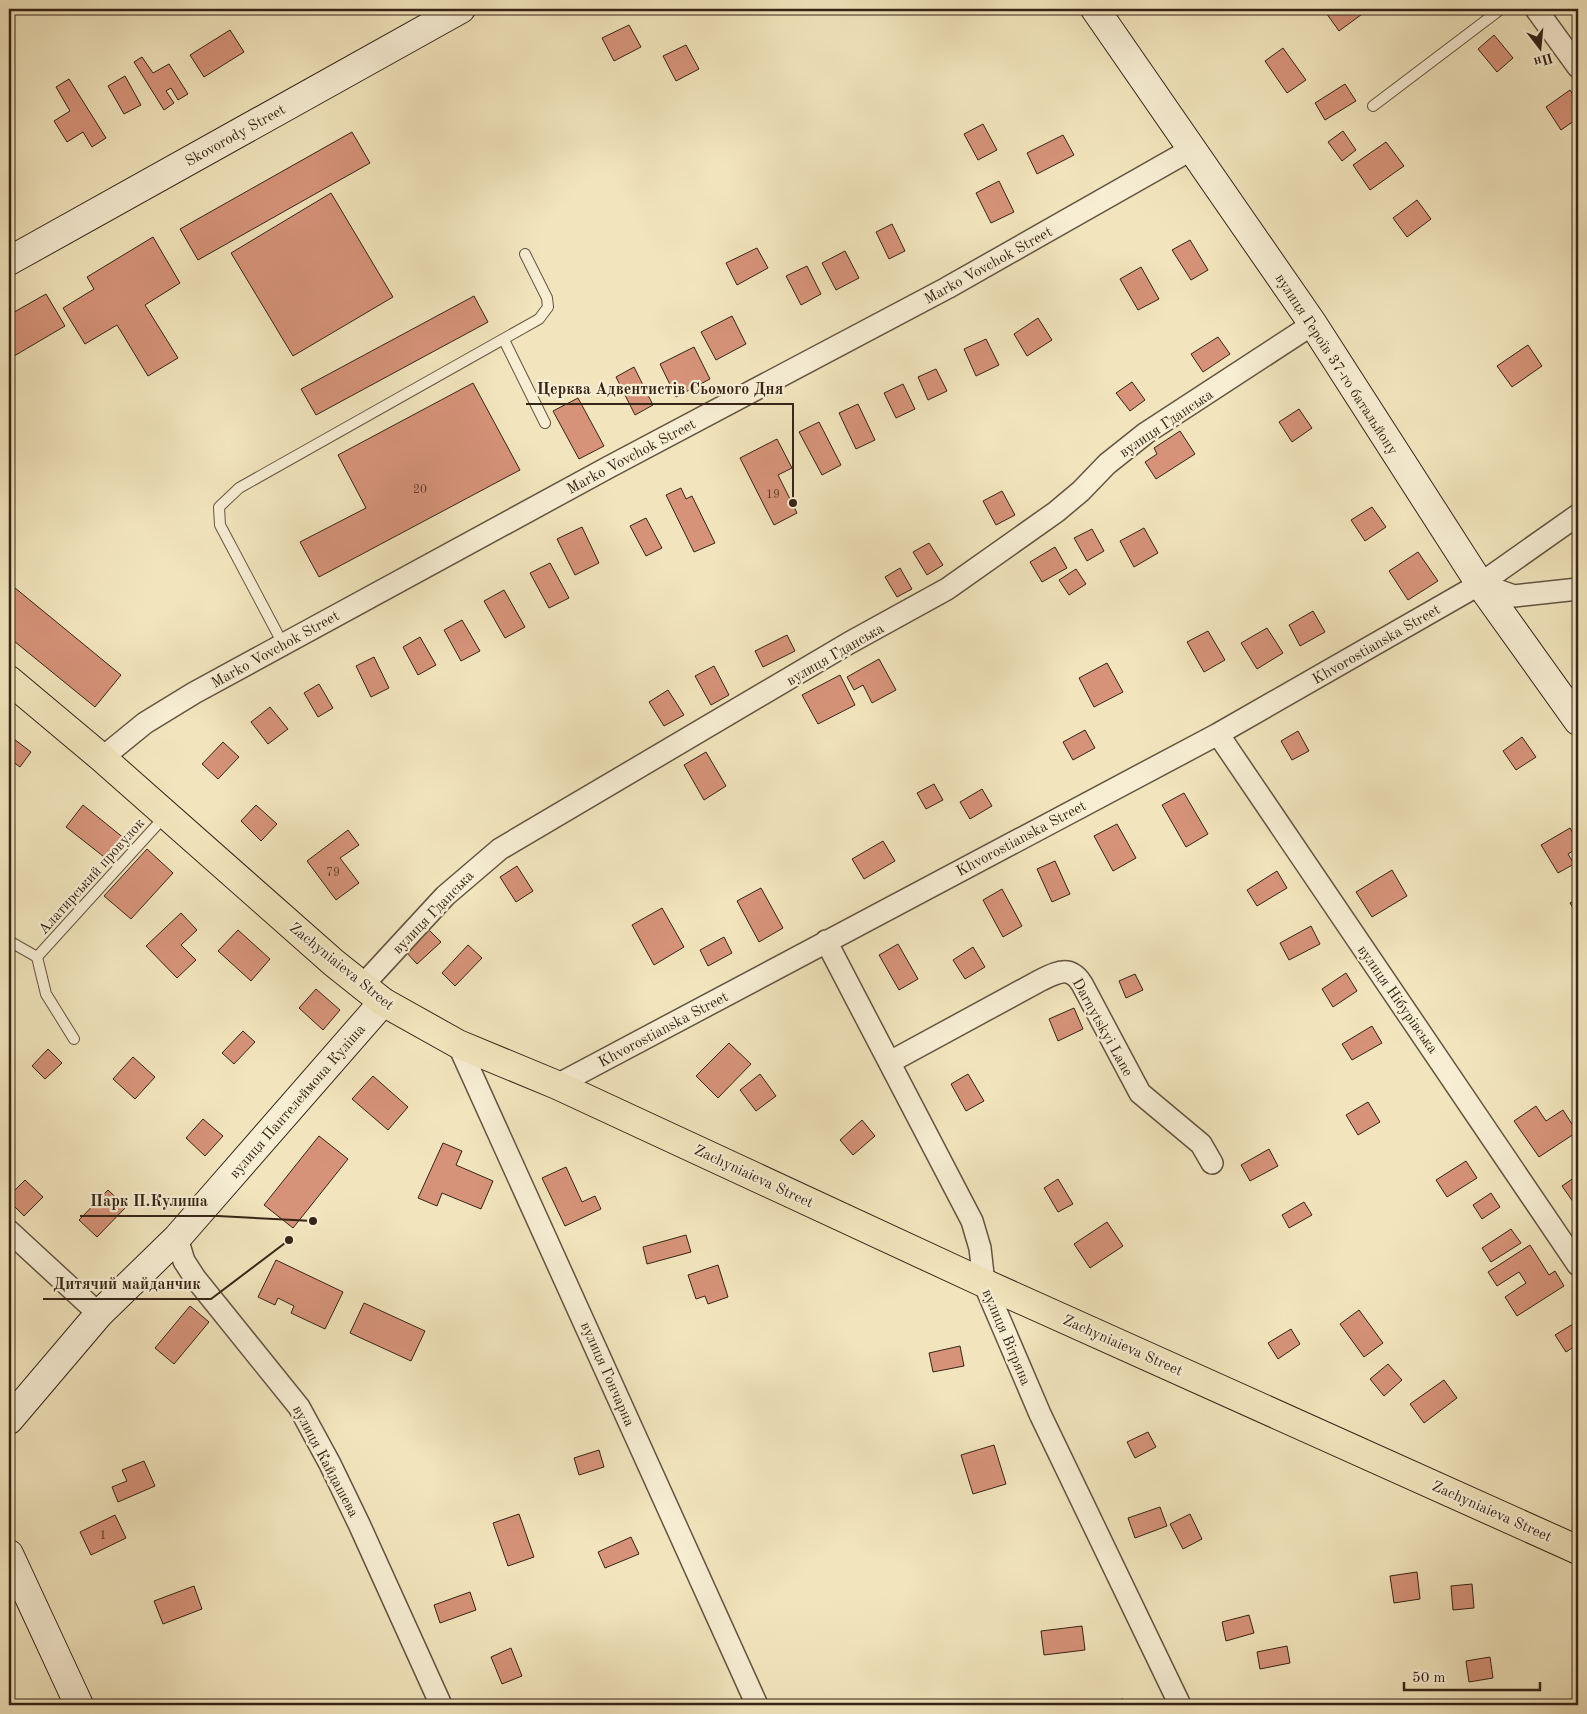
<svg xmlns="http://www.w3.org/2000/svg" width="1587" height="1714" viewBox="0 0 1587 1714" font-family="'Old Standard TT',serif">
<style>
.building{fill:#d69379;stroke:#362416}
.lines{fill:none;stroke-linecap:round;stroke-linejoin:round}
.lane-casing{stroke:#655440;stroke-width:12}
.street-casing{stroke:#655440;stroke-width:24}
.secondary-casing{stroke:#362416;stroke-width:30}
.primary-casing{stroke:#362416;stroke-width:30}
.lane{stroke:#f7eed4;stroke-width:10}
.street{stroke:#f7eed4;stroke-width:21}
.secondary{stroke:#f7eed4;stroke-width:28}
.primary{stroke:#f2e5bd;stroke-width:28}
.labels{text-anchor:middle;stroke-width:4.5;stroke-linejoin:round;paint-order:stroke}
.number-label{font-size:12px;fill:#5e402f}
.street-label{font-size:15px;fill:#362416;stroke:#f7eed4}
.leader{fill:none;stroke:#362416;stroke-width:2}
.callout-dot{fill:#362416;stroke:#f7eed4;stroke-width:2}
.callout-label{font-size:16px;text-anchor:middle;font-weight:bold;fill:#362416;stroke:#f7eed4;stroke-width:4.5;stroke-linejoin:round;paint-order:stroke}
</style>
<rect width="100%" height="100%" fill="#f2e5bd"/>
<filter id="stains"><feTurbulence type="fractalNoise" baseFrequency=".004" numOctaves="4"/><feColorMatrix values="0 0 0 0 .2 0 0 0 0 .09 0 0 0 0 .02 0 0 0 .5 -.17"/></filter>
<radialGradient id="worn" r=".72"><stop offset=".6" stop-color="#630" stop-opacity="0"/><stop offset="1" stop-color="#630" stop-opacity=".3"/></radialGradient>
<path class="building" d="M 1326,9 L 1369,9 L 1339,31 L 1324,10 Z
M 629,25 L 641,47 L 614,61 L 602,38 Z
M 230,30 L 244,52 L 204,77 L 190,55 Z
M 1494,35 L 1513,58 L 1497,72 L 1478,49 Z
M 686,45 L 699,69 L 676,81 L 663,56 Z
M 1283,48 L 1306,80 L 1287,93 L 1265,61 Z
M 142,57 L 153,73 L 169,64 L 188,94 L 178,100 L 171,88 L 166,91 L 174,103 L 164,110 L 134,62 Z
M 125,76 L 141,105 L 124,114 L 108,86 Z
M 69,79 L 106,138 L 92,147 L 83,132 L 67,142 L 54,121 L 70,111 L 56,87 Z
M 1345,84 L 1356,101 L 1325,120 L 1315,103 Z
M 1570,90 L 1578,102 L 1578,118 L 1561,130 L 1546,107 Z
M 983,124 L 997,150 L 978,160 L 964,134 Z
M 1343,131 L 1356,150 L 1342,161 L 1328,142 Z
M 352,132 L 370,163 L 198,260 L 180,229 Z
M 1063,135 L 1074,155 L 1037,174 L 1027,153 Z
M 1386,142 L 1404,166 L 1370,190 L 1353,165 Z
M 999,181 L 1014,212 L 991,223 L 976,193 Z
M 331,193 L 393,297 L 293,356 L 231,253 Z
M 1417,200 L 1431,219 L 1407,237 L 1393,218 Z
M 892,224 L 905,251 L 889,259 L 876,232 Z
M 153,237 L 180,283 L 145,305 L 178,358 L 148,376 L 117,325 L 85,344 L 63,308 L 94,289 L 87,277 Z
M 1190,240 L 1208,270 L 1191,280 L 1172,250 Z
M 757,248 L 768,268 L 737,285 L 726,263 Z
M 845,251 L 859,278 L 836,290 L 822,263 Z
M 807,266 L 821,294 L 801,305 L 786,276 Z
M 1141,267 L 1159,299 L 1138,310 L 1120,279 Z
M 46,294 L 65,326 L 9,359 L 9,315 Z
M 474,296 L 488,322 L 316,415 L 301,389 Z
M 732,316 L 746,344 L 716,360 L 701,332 Z
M 1038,318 L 1052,340 L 1027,356 L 1014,334 Z
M 1218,337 L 1230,354 L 1203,372 L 1191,354 Z
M 986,339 L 999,365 L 976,376 L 964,349 Z
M 1528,345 L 1542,366 L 1512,387 L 1497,366 Z
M 694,347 L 710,379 L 676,397 L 660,364 Z
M 634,367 L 653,405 L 635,415 L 616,377 Z
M 936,369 L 947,391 L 928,400 L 918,377 Z
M 1132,382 L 1145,400 L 1130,411 L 1116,393 Z
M 473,383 L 520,470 L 319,577 L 300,542 L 366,508 L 338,455 Z
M 903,384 L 915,409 L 896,418 L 884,393 Z
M 578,398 L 604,446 L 579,459 L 553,411 Z
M 858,404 L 875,440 L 856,449 L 839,413 Z
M 1299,409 L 1312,428 L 1292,442 L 1279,422 Z
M 819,422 L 841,465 L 822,475 L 799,432 Z
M 1180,431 L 1195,454 L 1156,479 L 1145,462 L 1157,454 L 1154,448 Z
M 777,439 L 792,468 L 778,475 L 797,513 L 774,525 L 740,458 Z
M 681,488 L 686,499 L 692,496 L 715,543 L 694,552 L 666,495 Z
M 1002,491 L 1015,515 L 996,525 L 983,501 Z
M 1372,507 L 1386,527 L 1365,541 L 1351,520 Z
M 646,518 L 662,548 L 646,556 L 630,526 Z
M 582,527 L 599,563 L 575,575 L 557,539 Z
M 1144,528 L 1158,553 L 1134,567 L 1120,541 Z
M 1092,529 L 1104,551 L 1087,561 L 1074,538 Z
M 929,543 L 943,565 L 927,575 L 913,552 Z
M 1055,547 L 1067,568 L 1042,582 L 1030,562 Z
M 1418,552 L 1438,581 L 1408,600 L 1389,571 Z
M 550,563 L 569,598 L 549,608 L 530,573 Z
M 900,568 L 912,589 L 897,597 L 885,577 Z
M 1076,569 L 1086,584 L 1069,595 L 1059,580 Z
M 9,583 L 121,675 L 95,707 L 9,637 Z
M 504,590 L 525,627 L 505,638 L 484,601 Z
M 1313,611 L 1325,632 L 1300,646 L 1289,625 Z
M 462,620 L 480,651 L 461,661 L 444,630 Z
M 1267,628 L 1283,653 L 1257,669 L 1241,643 Z
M 1208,631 L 1225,660 L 1204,672 L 1187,642 Z
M 787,635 L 795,651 L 763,667 L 755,651 Z
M 420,637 L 436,665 L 418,675 L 403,647 Z
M 374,657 L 389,688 L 371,697 L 356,666 Z
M 879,659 L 896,690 L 872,703 L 863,685 L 854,690 L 847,677 Z
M 1107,663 L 1123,692 L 1094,707 L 1079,678 Z
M 714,666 L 729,695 L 711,705 L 695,676 Z
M 840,675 L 855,705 L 818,724 L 802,695 Z
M 319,684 L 333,708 L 318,717 L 304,693 Z
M 668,690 L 684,715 L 664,726 L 649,702 Z
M 270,707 L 288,729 L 268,744 L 251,722 Z
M 1085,730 L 1095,748 L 1073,760 L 1063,742 Z
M 1298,731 L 1309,751 L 1292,760 L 1281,741 Z
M 10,736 L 31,752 L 20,767 L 9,759 Z
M 1522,737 L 1536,757 L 1516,770 L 1503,751 Z
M 223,742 L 239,757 L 218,779 L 202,764 Z
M 706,752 L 726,786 L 704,800 L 684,765 Z
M 934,784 L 943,800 L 926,809 L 917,793 Z
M 982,789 L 992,806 L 970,819 L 960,802 Z
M 1184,793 L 1208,834 L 1186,847 L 1162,805 Z
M 83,805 L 125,839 L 108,860 L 66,827 Z
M 256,805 L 277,824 L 261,841 L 241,821 Z
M 1117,824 L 1136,858 L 1113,871 L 1094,836 Z
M 1570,828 L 1578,842 L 1578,848 L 1568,854 L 1574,864 L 1558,873 L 1541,845 Z
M 348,830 L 359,845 L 340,858 L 359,883 L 336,900 L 307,861 Z
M 9,832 L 15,837 L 9,845 Z
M 883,841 L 895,861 L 864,879 L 852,859 Z
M 147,849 L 173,873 L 131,919 L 104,896 Z
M 1055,861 L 1070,894 L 1052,902 L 1037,869 Z
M 517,866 L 533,891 L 516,902 L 500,877 Z
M 1392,870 L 1407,896 L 1372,917 L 1356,892 Z
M 1277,871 L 1287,888 L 1257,906 L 1247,890 Z
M 761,888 L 783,928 L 759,942 L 737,901 Z
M 1002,889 L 1022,926 L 1003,937 L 983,900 Z
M 1578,898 L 1578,916 L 1570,903 Z
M 662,908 L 684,947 L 654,965 L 632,925 Z
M 181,913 L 197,930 L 181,945 L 196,960 L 177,978 L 146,946 Z
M 1311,926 L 1320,944 L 1289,960 L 1280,943 Z
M 238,930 L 270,959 L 251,981 L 218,951 Z
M 429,930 L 441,942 L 417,964 L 406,952 Z
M 724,937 L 732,953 L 708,966 L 700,950 Z
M 898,944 L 918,979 L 899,990 L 879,955 Z
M 468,945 L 482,958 L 455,986 L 442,973 Z
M 973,947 L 985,967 L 965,979 L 953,960 Z
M 1346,973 L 1357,991 L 1333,1007 L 1322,989 Z
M 1135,974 L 1143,990 L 1126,998 L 1119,981 Z
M 316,989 L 340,1010 L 323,1030 L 299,1008 Z
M 1074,1008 L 1083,1029 L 1058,1041 L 1049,1019 Z
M 1372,1026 L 1382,1043 L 1352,1060 L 1342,1044 Z
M 243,1031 L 255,1042 L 234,1064 L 222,1053 Z
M 729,1043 L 751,1064 L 718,1098 L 696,1076 Z
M 48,1049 L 62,1063 L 45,1079 L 32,1066 Z
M 133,1057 L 155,1077 L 135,1099 L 113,1079 Z
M 760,1074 L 776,1096 L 756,1111 L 740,1090 Z
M 968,1074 L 984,1101 L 966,1111 L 951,1084 Z
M 373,1076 L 408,1107 L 388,1130 L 352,1099 Z
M 1368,1102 L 1380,1122 L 1358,1135 L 1346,1115 Z
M 1536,1106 L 1546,1121 L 1563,1110 L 1577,1132 L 1539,1157 L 1514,1121 Z
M 203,1119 L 223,1136 L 205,1156 L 186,1138 Z
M 862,1120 L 875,1136 L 853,1155 L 840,1140 Z
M 319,1136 L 348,1159 L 293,1228 L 264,1205 Z
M 443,1143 L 462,1151 L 456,1165 L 493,1181 L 481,1209 L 442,1193 L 437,1206 L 418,1198 Z
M 1269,1149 L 1278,1166 L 1250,1181 L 1241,1165 Z
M 1466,1161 L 1477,1178 L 1447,1197 L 1436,1180 Z
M 566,1167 L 582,1202 L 595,1196 L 601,1209 L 565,1226 L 542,1178 Z
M 1578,1175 L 1578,1209 L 1562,1186 Z
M 1058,1179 L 1073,1204 L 1058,1212 L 1044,1188 Z
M 25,1180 L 43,1197 L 24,1216 L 9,1201 L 9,1196 Z
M 108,1190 L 126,1207 L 97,1237 L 79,1220 Z
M 1491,1193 L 1500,1207 L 1482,1219 L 1473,1205 Z
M 1304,1202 L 1312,1215 L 1289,1228 L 1282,1215 Z
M 1107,1222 L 1123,1246 L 1090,1268 L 1074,1244 Z
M 1511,1229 L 1521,1243 L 1491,1262 L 1482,1248 Z
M 686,1235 L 691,1252 L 647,1264 L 643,1247 Z
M 1530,1245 L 1549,1275 L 1555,1271 L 1564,1286 L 1517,1316 L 1505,1297 L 1526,1283 L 1519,1272 L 1497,1286 L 1488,1272 Z
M 276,1260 L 343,1292 L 325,1329 L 291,1313 L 294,1306 L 278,1298 L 275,1305 L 258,1297 Z
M 718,1265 L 728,1297 L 708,1304 L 705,1296 L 696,1299 L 688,1275 Z
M 364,1303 L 425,1331 L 411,1361 L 350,1333 Z
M 190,1306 L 209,1322 L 174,1364 L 155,1348 Z
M 1359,1310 L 1383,1343 L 1364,1357 L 1340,1324 Z
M 1578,1321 L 1578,1344 L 1566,1352 L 1555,1335 Z
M 1291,1329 L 1300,1344 L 1278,1359 L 1268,1343 Z
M 960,1346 L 964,1366 L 933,1372 L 929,1353 Z
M 1388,1364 L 1402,1380 L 1384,1396 L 1370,1379 Z
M 1444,1380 L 1457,1398 L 1424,1423 L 1410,1404 Z
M 1148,1432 L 1156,1447 L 1135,1458 L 1127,1442 Z
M 994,1445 L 1006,1484 L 973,1494 L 961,1455 Z
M 599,1450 L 604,1467 L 579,1475 L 574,1458 Z
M 144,1461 L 155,1486 L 118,1502 L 112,1487 L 127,1481 L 122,1470 Z
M 1160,1507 L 1167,1526 L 1135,1538 L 1128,1518 Z
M 519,1514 L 534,1557 L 508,1566 L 493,1523 Z
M 1190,1514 L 1202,1539 L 1183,1549 L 1170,1524 Z
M 115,1515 L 126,1538 L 91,1555 L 80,1532 Z
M 631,1537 L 639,1554 L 605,1568 L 598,1552 Z
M 1417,1572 L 1420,1599 L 1394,1603 L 1390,1576 Z
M 1472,1584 L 1474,1608 L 1453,1610 L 1451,1586 Z
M 194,1586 L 202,1609 L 163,1624 L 154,1601 Z
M 470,1592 L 476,1610 L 440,1623 L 434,1605 Z
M 1249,1615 L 1254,1633 L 1226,1641 L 1222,1622 Z
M 1082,1626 L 1085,1650 L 1044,1655 L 1041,1631 Z
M 1287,1646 L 1290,1663 L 1260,1669 L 1257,1652 Z
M 511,1648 L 522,1676 L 502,1684 L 491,1657 Z
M 1490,1657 L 1493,1678 L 1469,1682 L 1466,1661 Z
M 1123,1699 L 1124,1705 L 1095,1705 L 1095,1704 Z"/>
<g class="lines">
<g class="lane-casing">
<path id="lane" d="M 1373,106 L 1501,9
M 504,340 L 545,423
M 283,644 L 220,525 L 219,507 L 239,488 L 539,319 L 548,307 L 547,298 L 525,254
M 9,941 L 37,957 L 46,994 L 74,1039
M 37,957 L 166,815"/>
</g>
<g class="street-casing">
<path id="street" d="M 1536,9 L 1578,67
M 1480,584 L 1514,596 L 1578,589
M 1218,734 L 1578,1265
M 102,758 L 145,723 L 194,693 L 609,467 L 947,288 L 1192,149
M 826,941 L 972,1221 L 980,1248 L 984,1283 L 1040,1414 L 1180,1705
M 362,986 L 445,896 L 500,849 L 849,643 L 947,589 L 1056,512 L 1081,491 L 1107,464 L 1146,433 L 1313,324
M 458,1044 L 757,1705
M 890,1062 L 1041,980 C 1058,972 1070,965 1082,984 L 1140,1093 L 1201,1144 L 1212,1163
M 557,1085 L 1218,734 L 1480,584 L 1578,515
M 9,1231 L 99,1314
M 177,1238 L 184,1261 L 195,1278 L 299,1407 L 330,1464 L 359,1524 L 441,1705"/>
</g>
<g class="secondary-casing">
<path id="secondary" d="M 1095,9 L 1313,324 L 1480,584 L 1578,721
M 9,261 L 461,9
M 9,1420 L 99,1314 L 177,1238 L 383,1002
M 9,1554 L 79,1705"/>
</g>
<g class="primary-casing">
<path id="primary" d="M 9,680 L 102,758 L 334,963 L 383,1002 L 458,1044 L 557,1085 L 984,1283 L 1578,1550"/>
</g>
<use href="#lane" class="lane"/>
<use href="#street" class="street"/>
<use href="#secondary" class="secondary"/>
<use href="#primary" class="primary"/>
</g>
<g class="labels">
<g class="number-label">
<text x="420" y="493">20</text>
<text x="773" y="498">19</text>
<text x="333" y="876">79</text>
<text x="103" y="1539">1</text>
</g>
<g class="street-label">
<text transform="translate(235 135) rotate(-29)" y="5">Skovorody Street</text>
<text transform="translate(988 265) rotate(-29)" y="5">Marko Vovchok Street</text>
<text transform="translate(1337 364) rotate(57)" y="5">вулиця Героїв 37-го батальйону</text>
<text transform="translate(1166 423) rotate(-34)" y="5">вулиця Гданська</text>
<text transform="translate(631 456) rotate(-28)" y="5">Marko Vovchok Street</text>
<text transform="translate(1376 644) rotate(-30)" y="5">Khvorostianska Street</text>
<text transform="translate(275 649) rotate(-29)" y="5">Marko Vovchok Street</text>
<text transform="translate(835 654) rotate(-30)" y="5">вулиця Гданська</text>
<text transform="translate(1021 838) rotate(-28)" y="5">Khvorostianska Street</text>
<text transform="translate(91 876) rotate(-48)" y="5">Алатирський провулок</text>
<text transform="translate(433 912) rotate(-46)" y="5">вулиця Гданська</text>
<text transform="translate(342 966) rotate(39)" y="5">Zachyniaieva Street</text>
<text transform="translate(1398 999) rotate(55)" y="5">вулиця Нібурівська</text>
<text transform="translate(1103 1027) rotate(61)" y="5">Darnytskyi Lane</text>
<text transform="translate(663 1029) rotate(-28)" y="5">Khvorostianska Street</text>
<text transform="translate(297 1101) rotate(-49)" y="5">вулиця Пантелеймона Куліша</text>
<text transform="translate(754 1176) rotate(25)" y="5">Zachyniaieva Street</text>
<text transform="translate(1007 1337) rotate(67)" y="5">вулиця Вітряна</text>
<text transform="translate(1123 1345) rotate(24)" y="5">Zachyniaieva Street</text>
<text transform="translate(608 1374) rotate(66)" y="5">вулиця Гончарна</text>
<text transform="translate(326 1461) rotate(62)" y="5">вулиця Кайдашева</text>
<text transform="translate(1492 1511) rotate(24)" y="5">Zachyniaieva Street</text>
</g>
</g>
<path class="leader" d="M793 503L793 404H526M313 1221L218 1216H80M289 1240L211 1299H43"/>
<g class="callout-dot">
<circle cx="793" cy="503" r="5"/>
<circle cx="313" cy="1221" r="5"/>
<circle cx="289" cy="1240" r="5"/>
</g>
<g class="callout-label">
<text x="660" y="394">Церква Адвентистів Сьомого Дня</text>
<text x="149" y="1206">Парк П.Кулиша</text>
<text x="127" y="1289">Дитячий майданчик</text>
</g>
<rect width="1587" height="1714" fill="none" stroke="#f2e5bd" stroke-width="30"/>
<rect x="10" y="10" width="1567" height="1694" fill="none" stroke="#362416" stroke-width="2.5"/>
<rect x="15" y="15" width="1557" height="1684" fill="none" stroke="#362416"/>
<g transform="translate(1540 48) rotate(164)" stroke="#f7eed4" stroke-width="4" paint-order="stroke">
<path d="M0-4L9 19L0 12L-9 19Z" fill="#362416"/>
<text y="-8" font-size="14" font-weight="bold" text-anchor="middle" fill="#362416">Пн</text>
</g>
<path d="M1404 1682v8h136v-8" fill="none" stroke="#362416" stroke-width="2.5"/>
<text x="1412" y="1682" font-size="15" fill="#362416" stroke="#f7eed4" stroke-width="4" paint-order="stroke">50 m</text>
<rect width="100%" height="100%" filter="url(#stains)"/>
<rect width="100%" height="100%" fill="url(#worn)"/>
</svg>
